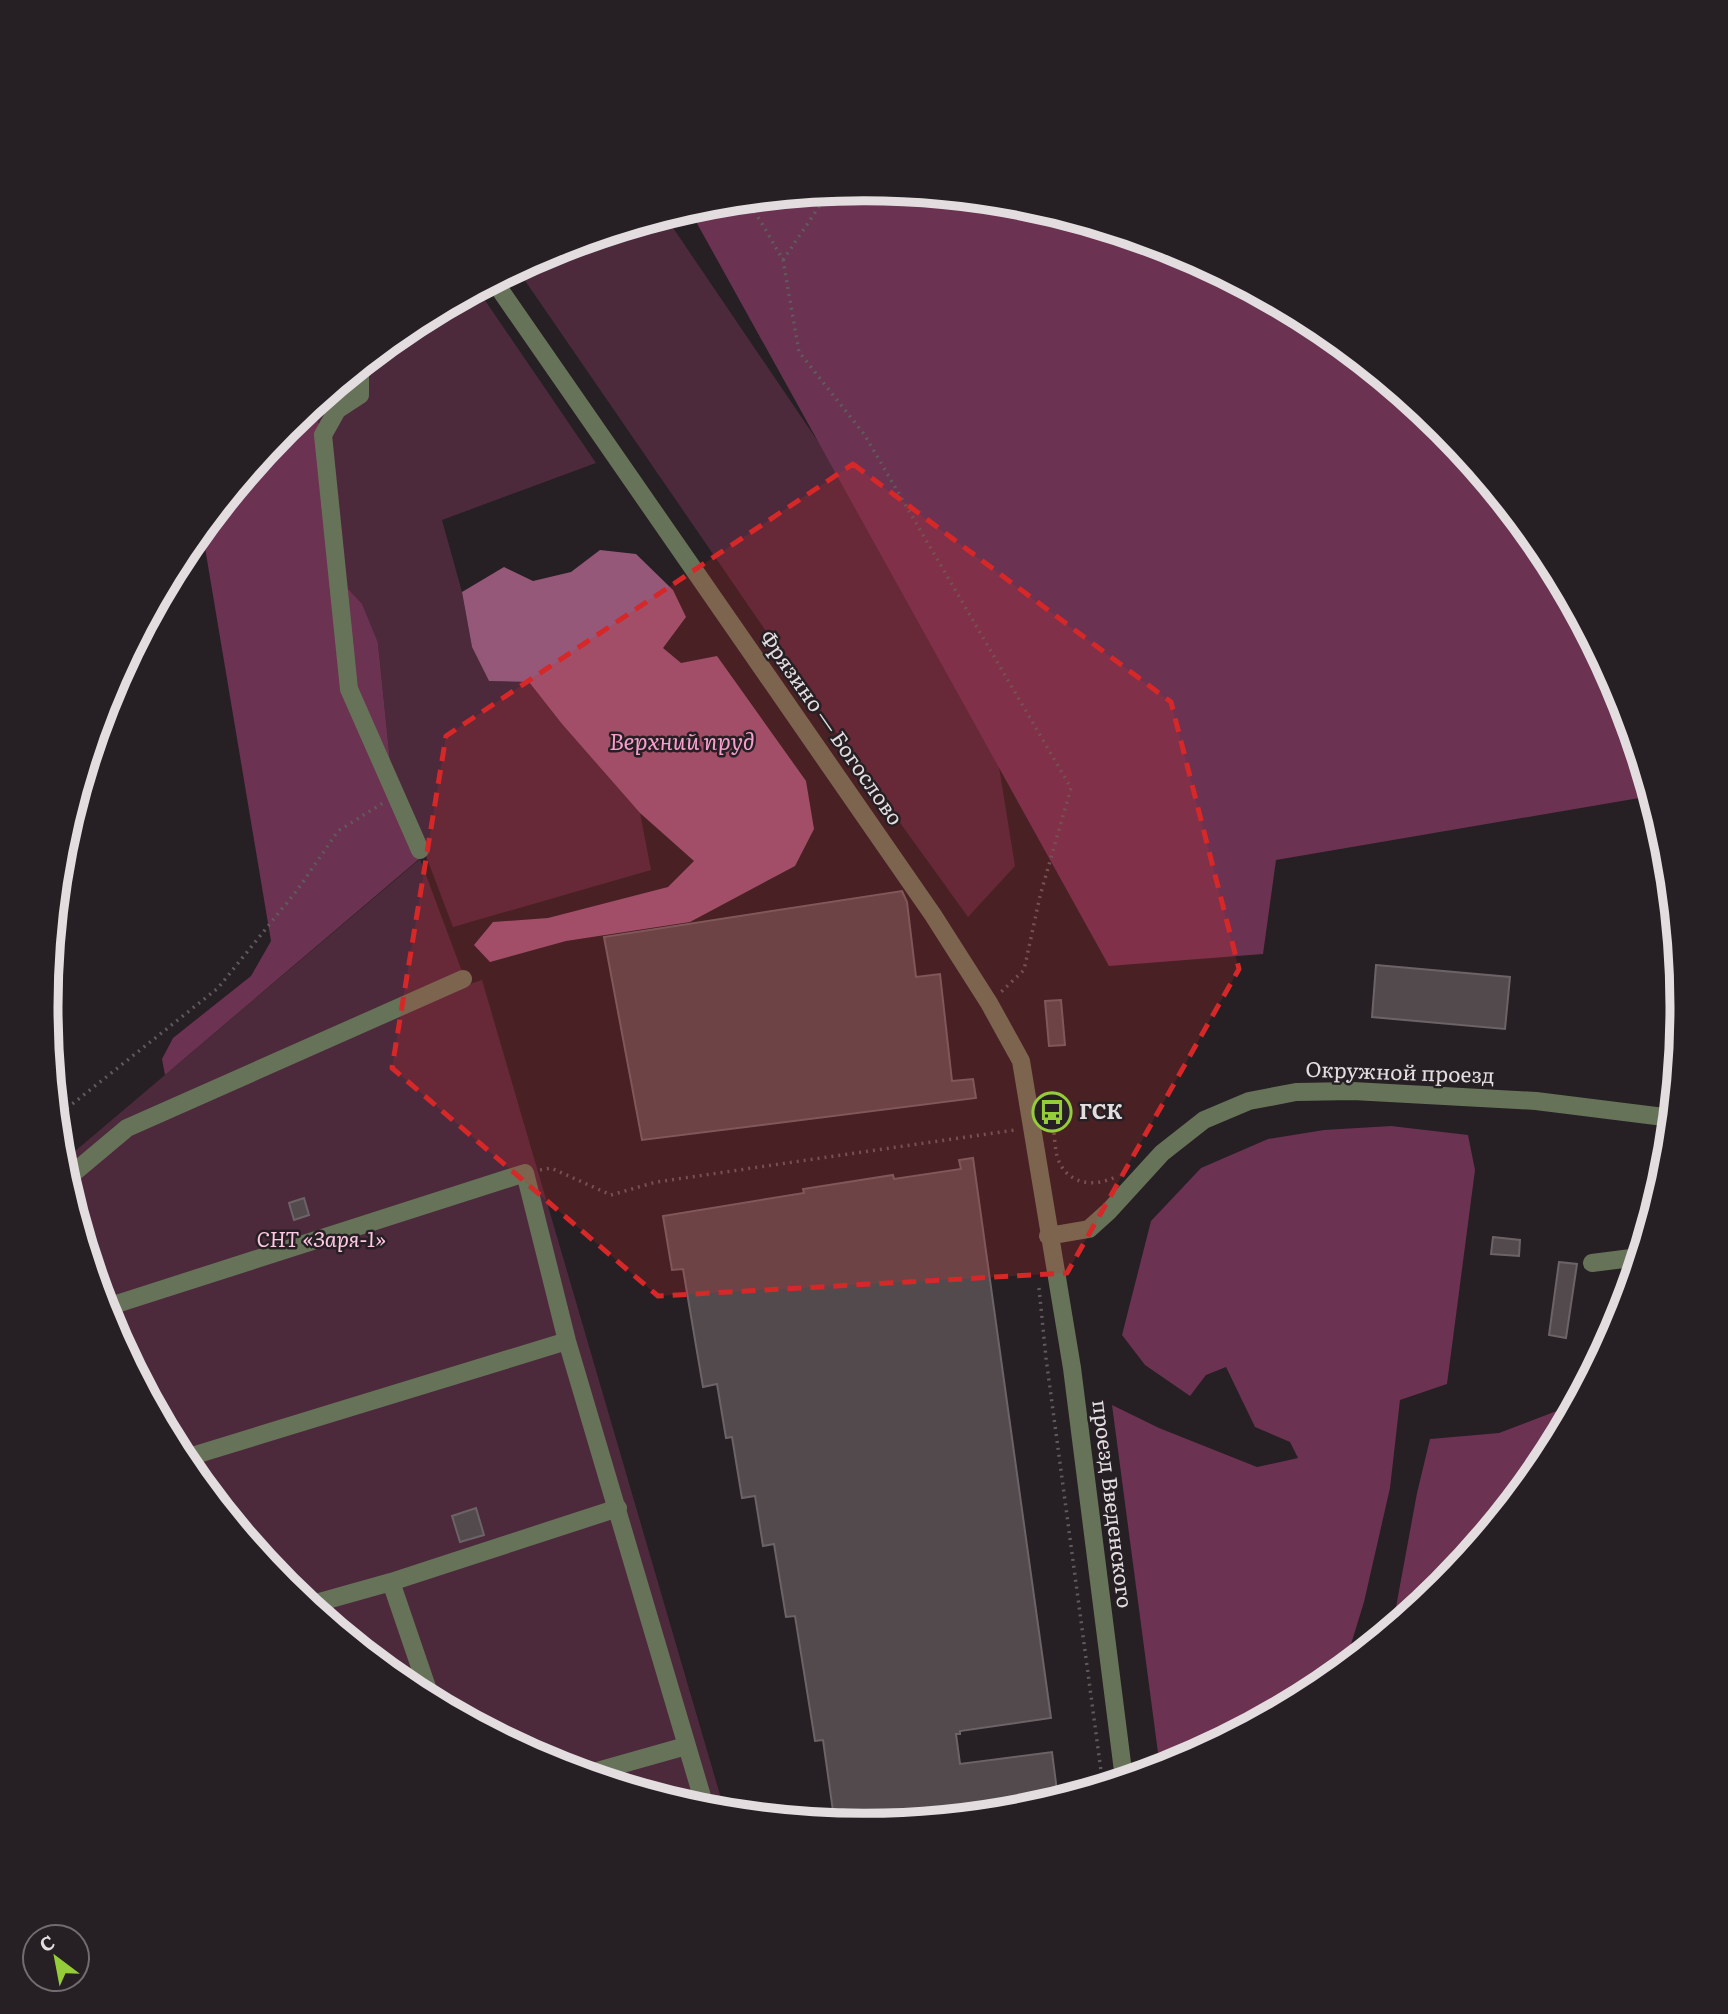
<svg xmlns="http://www.w3.org/2000/svg" width="1728" height="2014" viewBox="0 0 1728 2014" font-family="Literata,serif">
<style>
.green{fill:#4c2a3c}
.forest{fill:#6b3251}
.water{fill:#955879}
.building{fill:#534a4e;stroke:#6c6367;stroke-width:2}
.lines{fill:none;stroke-linecap:round;stroke-linejoin:round}
.path{stroke:#605a5d;stroke-width:3.5;stroke-dasharray:2 5;stroke-linecap:butt}
.minor{stroke:#677359;stroke-width:18}
.marked{fill:#d62828;fill-opacity:0.2;stroke:#d62828;stroke-width:5;stroke-dasharray:14 9;stroke-linejoin:round}
.labels{text-anchor:middle;stroke-width:5;stroke-linejoin:round;paint-order:stroke}
.street-label{font-size:21px;fill:#e3dde0;stroke:#261f23}
.poi-label{font-size:21px;font-weight:bold;fill:#e3dde0;stroke:#261f23;text-anchor:start}
.park-label{font-size:21px;font-style:italic;fill:#fec7e2;stroke:#261f23}
.water-label{font-size:23px;font-style:italic;fill:#f79ecd;stroke:#261f23}
.rim{fill:none;stroke:#e3dde0;stroke-width:9}
</style>
<rect width="100%" height="100%" fill="#261f23"/>
<path class="green" d="M 665,216 L 836,468 L 995,742 L 1015,866 L 968,917 L 854,759 L 517,269 L 551,251 Z
M 478,290 L 596,463 L 442,520 L 462,592 L 472,647 L 489,681 L 529,682 L 562,724 L 640,813 L 651,870 L 453,927 L 390,761 L 378,643 L 346,587 L 331,436 L 319,424 L 312,406 L 410,326 Z
M 420,859 L 467,985 L 482,980 L 725,1812 L 704,1810 L 550,1763 L 409,1687 L 285,1585 L 183,1461 L 108,1320 L 61,1163 Z"/>
<path class="forest" d="M 864,189 L 1024,204 L 1178,251 L 1319,327 L 1443,429 L 1545,553 L 1620,694 L 1651,796 L 1276,860 L 1263,954 L 1109,966 L 689,209 L 705,204 Z
M 312,406 L 319,424 L 331,436 L 346,587 L 362,604 L 378,643 L 390,761 L 425,854 L 165,1075 L 162,1059 L 173,1038 L 251,976 L 271,941 L 202,530 L 286,428 Z
M 1391,1126 L 1468,1135 L 1475,1170 L 1447,1384 L 1400,1400 L 1390,1488 L 1364,1602 L 1344,1667 L 1318,1688 L 1177,1763 L 1160,1768 L 1112,1405 L 1159,1428 L 1257,1467 L 1298,1458 L 1290,1442 L 1255,1427 L 1226,1367 L 1206,1375 L 1190,1396 L 1145,1365 L 1122,1335 L 1151,1221 L 1201,1168 L 1268,1139 L 1324,1130 Z
M 1575,1404 L 1544,1462 L 1442,1586 L 1386,1632 L 1396,1607 L 1417,1493 L 1430,1439 L 1499,1433 Z"/>
<path class="water" d="M 600,550 L 636,554 L 673,590 L 686,617 L 663,648 L 681,663 L 717,656 L 806,781 L 814,829 L 795,866 L 690,922 L 566,941 L 490,962 L 474,945 L 493,922 L 548,918 L 668,887 L 694,861 L 640,813 L 562,724 L 529,682 L 489,681 L 472,647 L 462,592 L 504,567 L 533,581 L 571,572 Z"/>
<path class="building" d="M 902,891 L 907,902 L 916,977 L 940,974 L 952,1081 L 973,1079 L 976,1098 L 642,1140 L 604,937 Z
M 1376,965 L 1510,977 L 1505,1029 L 1372,1017 Z
M 1061,1000 L 1065,1045 L 1049,1046 L 1045,1001 Z
M 973,1158 L 1051,1718 L 960,1731 L 960,1734 L 956,1734 L 960,1764 L 1052,1752 L 1058,1799 L 1029,1808 L 988,1813 L 864,1825 L 846,1824 L 844,1809 L 833,1811 L 823,1740 L 815,1741 L 795,1616 L 786,1617 L 774,1544 L 763,1546 L 755,1496 L 742,1498 L 732,1437 L 726,1438 L 717,1384 L 703,1387 L 683,1269 L 672,1270 L 663,1216 L 804,1193 L 803,1189 L 893,1175 L 894,1179 L 961,1169 L 959,1160 Z
M 304,1198 L 309,1215 L 294,1220 L 289,1203 Z
M 1493,1237 L 1520,1240 L 1519,1256 L 1491,1254 Z
M 1559,1262 L 1577,1264 L 1566,1338 L 1549,1335 Z
M 476,1508 L 484,1535 L 460,1542 L 452,1516 Z"/>
<g class="lines">
<path class="path" d="M 746,200 L 761,222 L 783,260 L 799,352 L 864,434 L 1071,788 L 1040,896 L 1024,970 L 1001,992
M 783,260 L 829,192
M 1052,1112 C 1054,1126 1054,1143 1057,1156 C 1065,1184 1093,1188 1115,1177
M 56,1117 L 218,988 L 298,889 L 338,831 L 383,803
M 540,1170 L 551,1168 L 611,1195 L 656,1182 L 1015,1130
M 1039,1288 L 1046,1358 L 1103,1786"/>
<path class="minor" d="M 494,281 L 933,915 L 989,1003 L 1021,1061 L 1072,1368 L 1124,1779
M 360,367 L 360,395 L 337,410 L 323,435 L 349,689 L 420,850
M 65,1180 L 127,1128 L 463,979
M 1048,1236 L 1089,1229 L 1109,1211 L 1162,1153 L 1204,1120 L 1249,1101 L 1296,1092 L 1353,1091 L 1536,1101 L 1672,1118
M 1592,1263 L 1639,1257
M 104,1308 L 525,1173 L 567,1341 L 706,1810
M 182,1459 L 567,1341
M 391,1582 L 431,1699
M 309,1605 L 391,1582 L 618,1508
M 587,1774 L 686,1746"/>
</g>
<path class="marked" d="M 853,464 L 1171,702 L 1239,969 L 1067,1273 L 658,1296 L 392,1068 L 446,736 Z"/>
<defs>
<g id="bus-ring" transform="scale(2.0125)"><circle r="9.5" fill="#261f23" stroke="#95cc3a" stroke-width="1.5"/><path d="M-5-6H5V4H4V6H2V4H-2V6H-4V4H-5ZM-3.5-4V0h7V-4ZM-3.5 1.2v1.5H-2V1.2ZM2 1.2v1.5H3.5V1.2Z" fill="#95cc3a"/></g>
</defs>
<g fill-rule="evenodd">
<use href="#bus-ring" x="1052" y="1112"/>
</g>
<g class="labels">
<g class="street-label">
<text transform="translate(831 728) rotate(55)" y="7">Фрязино — Богослово</text>
<text transform="translate(1400 1073) rotate(2)" y="7">Окружной проезд</text>
<text transform="translate(1112 1504) rotate(83)" y="7">проезд Введенского</text>
</g>
<g class="poi-label">
<text x="1079" y="1119">ГСК</text>
</g>
<g class="park-label">
<text x="321" y="1247">СНТ «Заря-1»</text>
</g>
<g class="water-label">
<text x="682" y="750">Верхний пруд</text>
</g>
</g>
<path d="M0 0H1728V2014H0ZM58 1007a806 806 0 1 1 1612 0a806 806 0 1 1-1612 0Z" fill="#261f23" fill-rule="evenodd"/>
<path class="rim" d="M58 1007a806 806 0 1 1 1612 0a806 806 0 1 1-1612 0Z"/>
<g transform="translate(56 1958) rotate(328)"><circle r="33" fill="#261f23" stroke="#726b6f" stroke-width="2"/>
<path d="M0-5L12 26L0 18L-12 26Z" fill="#95cc3a"/>
<text y="-10" font-size="19" font-weight="bold" text-anchor="middle" fill="#e3dde0">С</text>
</g>
</svg>
